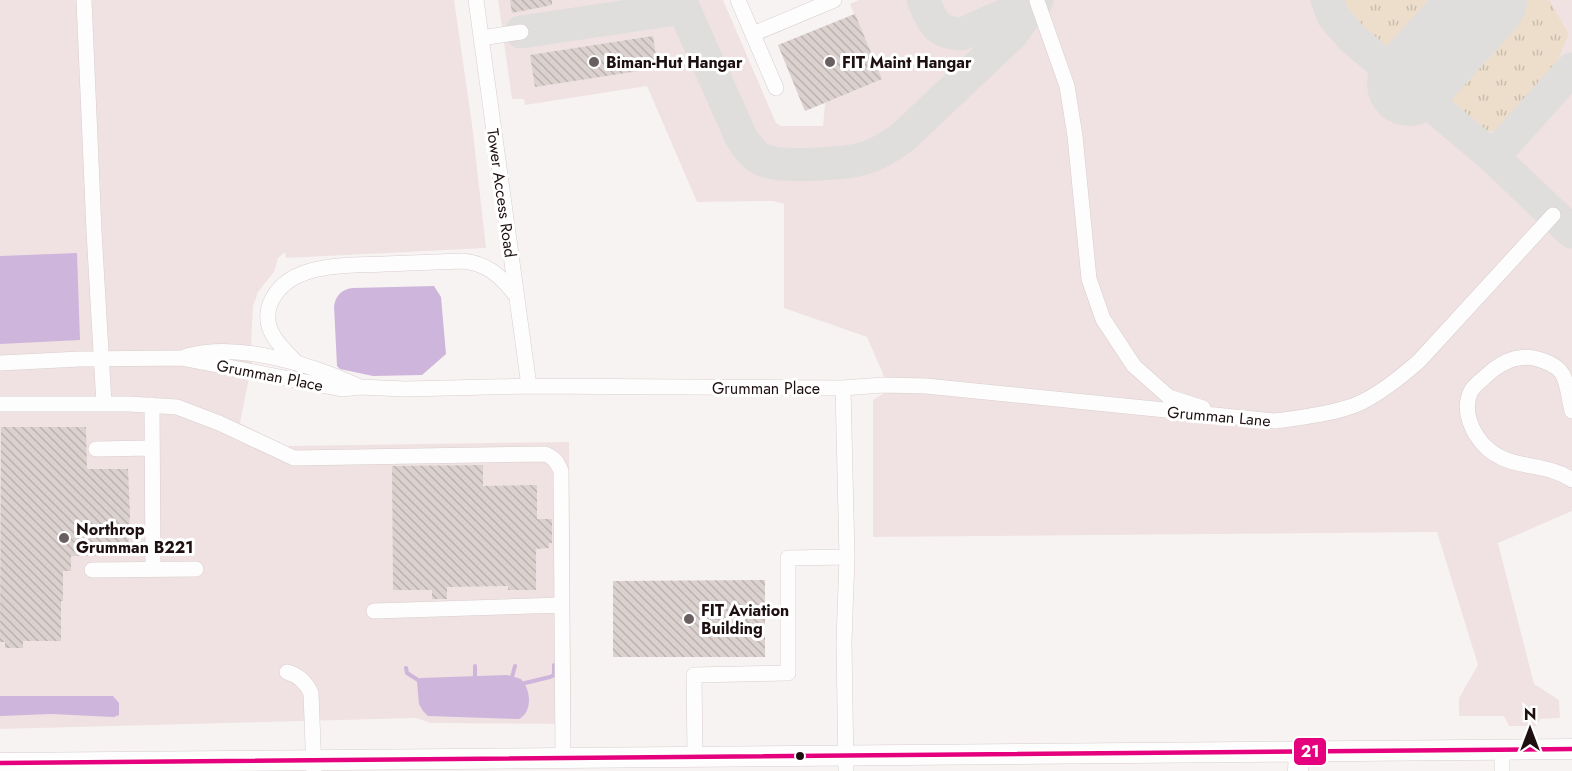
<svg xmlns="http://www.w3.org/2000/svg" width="1572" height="771" viewBox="0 0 1572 771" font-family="Jost,sans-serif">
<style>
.built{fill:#f0e2e3}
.grass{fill:url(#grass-tufts)}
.water{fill:#ceb5db}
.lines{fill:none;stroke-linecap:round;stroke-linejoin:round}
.stream{stroke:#ceb5db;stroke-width:4}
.taxiway{stroke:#e0dddd;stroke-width:33}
.runway{stroke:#e0dddd;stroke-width:84}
.building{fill:url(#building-back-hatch)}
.minor-casing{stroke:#d8cdce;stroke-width:16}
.major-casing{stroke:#d8cdce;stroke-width:21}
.minor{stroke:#fefdfd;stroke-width:15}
.major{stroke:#fefdfd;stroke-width:20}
.bus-1-casing{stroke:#fff;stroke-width:9}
.bus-1{stroke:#e5007d;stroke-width:4.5}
.poi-dot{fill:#6a5f60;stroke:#fff;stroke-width:2}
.bus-dot{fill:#1e1011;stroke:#fff;stroke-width:2}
.labels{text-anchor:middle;stroke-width:6;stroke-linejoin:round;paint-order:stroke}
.poi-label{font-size:16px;font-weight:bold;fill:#1e1011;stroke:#fff;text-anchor:start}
.street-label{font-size:16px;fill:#1e1011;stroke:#fff}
.line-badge{stroke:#fff;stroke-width:2}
.badge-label{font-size:16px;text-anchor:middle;font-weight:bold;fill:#fff}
</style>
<defs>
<pattern id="grass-tufts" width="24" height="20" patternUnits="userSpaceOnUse" patternTransform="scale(1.5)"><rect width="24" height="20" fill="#ecdecb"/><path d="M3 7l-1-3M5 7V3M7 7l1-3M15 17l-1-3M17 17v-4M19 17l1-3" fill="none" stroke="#cabdad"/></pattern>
<pattern id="building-back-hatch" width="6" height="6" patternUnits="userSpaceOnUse" patternTransform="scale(1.5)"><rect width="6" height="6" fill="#dbd2cf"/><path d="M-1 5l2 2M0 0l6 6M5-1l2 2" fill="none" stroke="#bcb3b1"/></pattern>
</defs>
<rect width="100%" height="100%" fill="#f8f3f3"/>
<path class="built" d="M 0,0 L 454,0 L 472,124 L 486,248 L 286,258 L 285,252 L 278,258 L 274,272 L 258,292 L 253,306 L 251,346 L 255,348 L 240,423 L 286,446 L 569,442 L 571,724 L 431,723 L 416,718 L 0,729 Z
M 498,0 L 723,0 L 776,123 L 781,126 L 823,126 L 825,103 L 805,111 L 778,45 L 854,14 L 850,4 L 859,0 L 1572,0 L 1572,511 L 1498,543 L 1534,684 L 1559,700 L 1560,718 L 1540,719 L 1537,726 L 1509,726 L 1504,716 L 1459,716 L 1459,698 L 1478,665 L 1437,532 L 873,537 L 873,400 L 884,393 L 883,374 L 867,337 L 784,308 L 784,204 L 773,201 L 697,202 L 647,86 L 525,105 L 524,99 L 512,99 Z"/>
<path class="grass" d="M 1340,0 L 1455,0 C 1443,14 1426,38 1410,47 C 1382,64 1353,21 1340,0 Z
M 1513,0 L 1549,0 L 1569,34 C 1563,46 1559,61 1551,72 C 1544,84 1514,123 1503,129 C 1482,140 1450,113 1446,93 C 1444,85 1446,78 1450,70 Z"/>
<path class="water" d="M 77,253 L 80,340 L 0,344 L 0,256 Z
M 434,286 L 441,297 L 446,354 L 422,375 L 373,376 L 340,369 L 337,366 L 334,306 C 336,295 342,289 353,288 Z
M 507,675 L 521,679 C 531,690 533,711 519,719 L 428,716 L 423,711 L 419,704 L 417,682 L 420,678 Z
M 0,696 L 113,696 L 119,703 L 119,715 L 114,717 L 51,714 L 0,716 Z"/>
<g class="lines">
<path class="stream" d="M 475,666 L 475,676
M 406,668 L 407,673 L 418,680
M 512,677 L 515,666
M 525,683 L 550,677 L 554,675 L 554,665"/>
<path class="taxiway" d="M 680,0 L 741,137 C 747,146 753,156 763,160 C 780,168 847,164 865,158 C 879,154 890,146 902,138 L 1011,35 C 1020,24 1027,11 1037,1
M 923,0 C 933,22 935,33 962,34 L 1034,2
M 1327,0 L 1333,16 L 1352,38 L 1493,157 L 1572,232
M 521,32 L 683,8
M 1493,157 L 1572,69"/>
<path class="runway" d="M 1409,84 L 1485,0"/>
</g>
<path class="building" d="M 510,0 L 552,0 L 552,5 L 512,13 Z
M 855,14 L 882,79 L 805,111 L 778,45 Z
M 653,36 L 658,68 L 535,87 L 530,55 Z
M 1,427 L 86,427 L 87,469 L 128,469 L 130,514 L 128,555 L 71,556 L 71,571 L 63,571 L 63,601 L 61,601 L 61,641 L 23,641 L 23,648 L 5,648 L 5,642 L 0,642 Z
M 483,465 L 483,486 L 537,485 L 537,519 L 552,519 L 552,543 L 549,543 L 549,548 L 536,549 L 536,590 L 508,590 L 508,586 L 447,587 L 447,599 L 432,599 L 432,590 L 393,590 L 392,466 Z
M 765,580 L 765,657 L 613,657 L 613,581 Z"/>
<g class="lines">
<g class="minor-casing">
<path id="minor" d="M 84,0 L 94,231 L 104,404
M 476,0 L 529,386
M 738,0 L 776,88
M 1037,1 L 1067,86 L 1075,136 L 1089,279 L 1103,319 L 1134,366 L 1169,397 L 1203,408
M 753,34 L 834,0
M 481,38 L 521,32
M 187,356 C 238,342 311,364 358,386
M 296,362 C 280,346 261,329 270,304 C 287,261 347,266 384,264 C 410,263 436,262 462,261 C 486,263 500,275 514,293
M 0,363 L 80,359 L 181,358 L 342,389 L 360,387 L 405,389 L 529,386 L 843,388 L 883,385 L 926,386 L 1275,421 C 1300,418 1340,413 1362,402 C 1384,391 1402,376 1419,361 L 1553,215
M 843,388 L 847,557 L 844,642 L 846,771
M 0,404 L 129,404 L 177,407 L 219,423 L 294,458 L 545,454 C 554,457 557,462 561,471 L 563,757
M 152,405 L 153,569
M 1572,411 C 1569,400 1568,385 1563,375 C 1557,363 1532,355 1519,358 C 1508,359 1494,368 1487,375 C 1482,380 1474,385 1471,391 C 1461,411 1473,435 1487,448 C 1510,470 1547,462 1572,480
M 96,449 L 152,448
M 92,570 L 196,569
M 374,611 L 562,605
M 287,672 C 298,675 306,682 311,693 L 314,771
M 1502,749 L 1502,771
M 695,756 L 694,675 L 788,673 L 788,558 L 847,557"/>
</g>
<g class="major-casing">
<path id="major" d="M 0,763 L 1572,749
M 1298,771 L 1299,750"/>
</g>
<use href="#minor" class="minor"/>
<use href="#major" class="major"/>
<g class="bus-1-casing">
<path id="bus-1" d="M 0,763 L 1572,749"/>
</g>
<use href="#bus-1" class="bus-1"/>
</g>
<g class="poi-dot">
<circle cx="594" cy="62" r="6"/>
<circle cx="830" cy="62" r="6"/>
<circle cx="64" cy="538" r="6"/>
<circle cx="689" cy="619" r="6"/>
</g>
<circle class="bus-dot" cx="800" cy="756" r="5"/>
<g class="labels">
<g class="poi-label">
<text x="606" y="68">Biman-Hut Hangar</text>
<text x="842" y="68">FIT Maint Hangar</text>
<text x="76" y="535">Northrop<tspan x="76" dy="18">Grumman B221</tspan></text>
<text x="701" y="616">FIT Aviation<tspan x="701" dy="18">Building</tspan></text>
</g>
<g class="street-label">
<text transform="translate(502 193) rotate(82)" y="6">Tower Access Road</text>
<text transform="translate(270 375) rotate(11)" y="6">Grumman Place</text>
<text x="766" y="394">Grumman Place</text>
<text transform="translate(1219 416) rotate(5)" y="6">Grumman Lane</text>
</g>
</g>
<rect class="line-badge" x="1293" y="737" width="34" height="29" rx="6" fill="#e5007d"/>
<g class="badge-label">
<text x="1310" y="757">21</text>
</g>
<g transform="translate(1530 729)" stroke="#ffffff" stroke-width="4.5" paint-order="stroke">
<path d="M0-4.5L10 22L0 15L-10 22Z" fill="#1e1011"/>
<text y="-9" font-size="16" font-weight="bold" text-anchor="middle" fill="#1e1011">N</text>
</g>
</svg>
